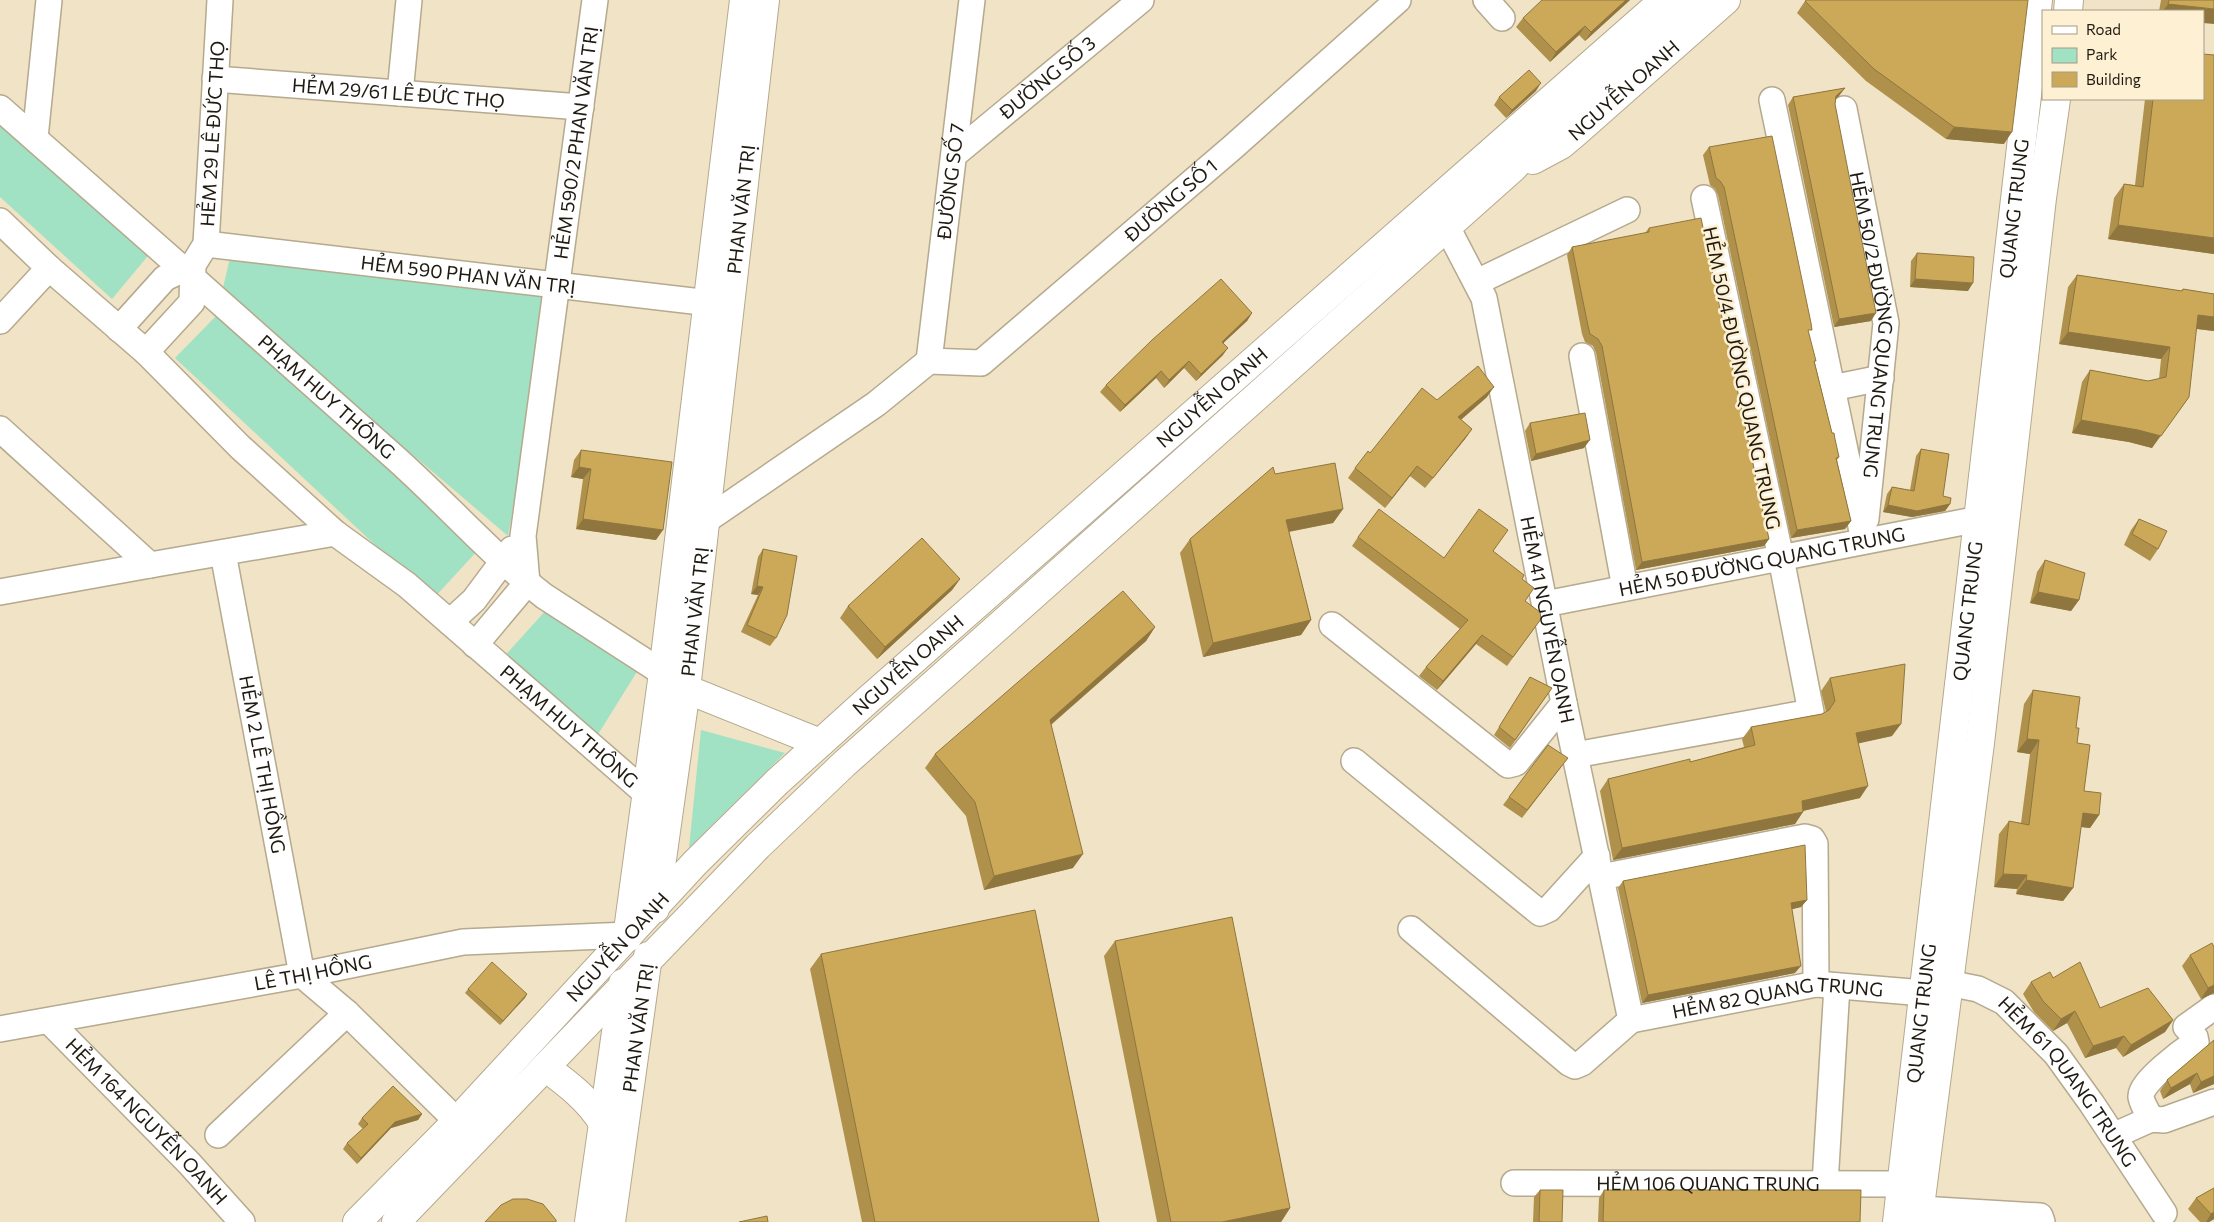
<svg xmlns="http://www.w3.org/2000/svg" width="2214" height="1222" viewBox="0 0 2214 1222" font-family="Commissioner,sans-serif">
<style>
.green{fill:#a1e1c4}
.lines{fill:none;stroke-linecap:round;stroke-linejoin:round}
.minor-casing{stroke:#b5a98e;stroke-width:28}
.major-casing{stroke:#b5a98e;stroke-width:30}
.minor{stroke:#fff;stroke-width:25}
.major{stroke:#fff;stroke-width:28}
.wall{fill:#af914c}
.shaded-wall{fill:#8f763e}
.building{fill:#cca958;stroke:#8f763e}
.labels{text-anchor:middle;stroke-width:5;stroke-linejoin:round;paint-order:stroke}
.street-label{font-size:19px;fill:#201b11;stroke:#fdf0d3}
</style>
<rect width="100%" height="100%" fill="#f0e3c6"/>
<path class="green" d="M 0,117 L 152,251 L 112,299 L 0,197 Z
M 230,258 L 550,294 L 508,536 L 222,292 Z
M 220,312 L 478,550 L 433,599 L 175,358 Z
M 548,608 L 638,670 L 597,736 L 501,660 Z
M 701,730 L 785,753 L 689,848 Z"/>
<g class="lines">
<g class="minor-casing">
<g id="minor">
<path d="M 1486,0 L 1502,18"/>
<path id="s1" d="M 215,79 L 581,107"/>
<path d="M 400,93 L 409,0"/>
<path d="M 1772,100 L 1864,541"/>
<path id="s2" d="M 0,108 C 131,223 262,339 392,455 C 444,501 489,553 544,596 L 663,673"/>
<path id="s3" d="M 1844,109 L 1886,323 L 1866,519"/>
<path d="M 35,138 L 49,0"/>
<path id="s4" d="M 955,154 L 1141,0"/>
<path id="s5" d="M 0,221 L 49,268 L 146,352 L 240,447 L 335,533 L 407,585 L 647,794"/>
<path id="s6" d="M 1447,227 L 1484,298 L 1564,703 L 1631,1020"/>
<path id="s7" d="M 206,244 L 727,305"/>
<path d="M 1477,282 L 1627,210"/>
<path d="M 0,321 L 49,268"/>
<path d="M 119,329 L 165,278 L 193,265"/>
<path id="s8" d="M 146,352 L 192,302 L 193,265 L 206,244 L 220,0"/>
<path d="M 1582,356 L 1625,588"/>
<path id="s9" d="M 929,361 L 981,363 L 1233,147 L 1398,0"/>
<path id="s10" d="M 929,361 L 972,0"/>
<path d="M 1832,388 L 1881,378"/>
<path d="M 0,429 L 150,565 L 335,533"/>
<path d="M 705,521 L 876,404 L 929,361"/>
<path id="s11" d="M 223,553 L 302,975 L 347,1013 L 457,1121"/>
<path d="M 0,592 L 150,565"/>
<path id="s12" d="M 1545,604 L 1979,519"/>
<path d="M 450,622 L 474,600 L 512,549"/>
<path d="M 1332,625 L 1508,765 L 1516,763 L 1564,703"/>
<path id="s13" d="M 475,645 L 527,583 L 523,536 L 595,0"/>
<path d="M 1575,755 L 1811,712 L 1781,558 L 1704,198"/>
<path d="M 1354,761 L 1540,913 L 1549,909 L 1597,856"/>
<path d="M 1601,877 L 1805,837 L 1812,839 L 1815,844 L 1816,984"/>
<path d="M 1411,929 L 1569,1063 L 1575,1066 L 1582,1063 L 1631,1020"/>
<path id="s14" d="M 1948,983 L 1978,989 L 2004,1002 L 2056,1054 L 2092,1104 L 2164,1213"/>
<path id="s15" d="M 1631,1020 L 1816,984 L 1924,993"/>
<path id="s16" d="M 49,1021 L 189,1163 L 242,1222"/>
<path id="s17" d="M 0,1029 L 302,975 L 463,942 L 628,935"/>
<path d="M 2151,1119 C 2148,1113 2142,1104 2141,1097 C 2139,1083 2184,1050 2196,1042 L 2195,1037 L 2186,1027 L 2214,1007"/>
<path d="M 218,1135 L 347,1013"/>
<path d="M 2113,1136 L 2151,1119 L 2164,1120 L 2214,1102"/>
<path id="s18" d="M 1514,1183 L 1901,1184"/>
<path d="M 1825,1184 L 1837,986"/>
<path d="M 1920,1209 L 2040,1216 L 2042,1222"/>
</g>
</g>
<g class="major-casing">
<g id="major">
<path d="M 2068,11 L 2069,0"/>
<path id="s19" d="M 1533,160 L 1561,145 L 1573,135 L 1726,0"/>
<path d="M 686,689 L 820,743"/>
<path id="s20" d="M 655,909 L 686,689 L 765,0"/>
<path d="M 627,938 L 663,673 L 744,0"/>
<path d="M 545,1067 C 568,1084 588,1099 603,1123"/>
<path id="s21" d="M 357,1222 L 457,1121 L 695,863 L 777,782 L 869,699 L 1664,0"/>
<path d="M 396,1222 L 758,846 L 844,764 L 1513,168 L 1560,119 L 1699,0"/>
<path d="M 589,1222 L 623,983"/>
<path id="s22" d="M 611,1222 L 648,956"/>
<path id="s23" d="M 1897,1222 L 2038,0"/>
<path d="M 1918,1222 L 1980,743 L 2042,198 L 2056,99"/>
</g>
</g>
<use href="#minor" class="minor"/>
<use href="#major" class="major"/>
</g>
<path class="wall" d="M 1630,0 L 1585,41 L 1579,35 L 1550,62 L 1516,27 L 1523,18 Z
M 2161,0 L 2214,0 L 2203,11 L 2159,11 Z
M 1805,1 L 2004,144 L 1946,139 L 1866,81 L 1797,13 Z
M 1845,88 L 1836,99 L 1835,104 L 1871,321 L 1834,327 L 1788,105 L 1793,97 Z
M 1536,91 L 1506,118 L 1494,105 L 1499,97 Z
M 2145,99 L 2203,99 L 2214,254 L 2108,239 L 2114,198 L 2124,184 L 2135,185 Z
M 1709,147 L 1809,334 L 1815,363 L 1832,433 L 1839,457 L 1837,460 L 1851,521 L 1845,529 L 1791,538 L 1718,195 L 1715,189 L 1710,185 L 1703,155 Z
M 1649,228 L 1769,539 L 1764,546 L 1636,570 L 1596,353 L 1593,346 L 1585,342 L 1582,334 L 1567,255 L 1572,247 L 1645,233 Z
M 1917,253 L 1968,291 L 1910,287 L 1911,261 Z
M 2077,275 L 2181,291 L 2183,289 L 2214,294 L 2214,331 L 2197,329 L 2152,448 L 2129,442 L 2072,433 L 2082,382 L 2090,370 L 2148,381 L 2159,379 L 2161,359 L 2059,344 L 2068,287 Z
M 1252,313 L 1247,321 L 1223,343 L 1223,355 L 1196,381 L 1184,368 L 1164,388 L 1156,378 L 1120,412 L 1100,392 L 1106,385 Z
M 1487,397 L 1461,420 L 1472,429 L 1465,439 L 1425,488 L 1410,476 L 1385,508 L 1348,478 L 1355,468 L 1370,453 L 1437,400 Z
M 1530,423 L 1584,448 L 1531,461 L 1525,431 Z
M 1921,449 L 1943,496 L 1950,504 L 1945,511 L 1912,517 L 1883,512 L 1887,494 L 1892,487 L 1910,490 L 1916,456 Z
M 581,450 L 656,540 L 576,529 L 583,479 L 571,477 L 574,460 Z
M 1275,474 L 1343,509 L 1333,523 L 1289,532 L 1311,620 L 1301,635 L 1203,657 L 1180,553 L 1190,539 Z
M 2139,519 L 2158,549 L 2150,561 L 2124,545 L 2131,530 Z
M 1358,537 L 1444,558 L 1493,551 L 1522,579 L 1525,601 L 1541,619 L 1507,666 L 1476,644 L 1437,690 L 1419,676 L 1426,667 L 1460,629 L 1352,546 Z
M 763,549 L 776,638 L 770,646 L 741,632 L 758,595 L 751,594 L 758,557 Z
M 2045,560 L 2079,600 L 2071,611 L 2030,603 L 2037,572 Z
M 960,579 L 952,590 L 877,659 L 840,618 L 848,606 Z
M 1155,627 L 1146,641 L 1051,725 L 1073,868 L 984,890 L 966,816 L 925,768 L 935,754 Z
M 1530,677 L 1552,688 L 1510,748 L 1494,735 Z
M 1830,678 L 1892,736 L 1858,743 L 1860,798 L 1803,811 L 1795,824 L 1613,860 L 1600,791 L 1608,779 L 1690,762 L 1744,747 L 1742,739 L 1751,727 L 1822,714 L 1826,712 L 1821,691 Z
M 2033,690 L 2076,728 L 2077,743 L 2084,791 L 2099,815 L 2090,828 L 2081,827 L 2073,888 L 2063,901 L 2016,894 L 2017,889 L 1994,887 L 1999,834 L 2009,821 L 2021,823 L 2030,754 L 2017,752 L 2024,704 Z
M 1568,758 L 1522,818 L 1503,805 L 1509,797 Z
M 1623,881 L 1807,900 L 1801,907 L 1792,909 L 1795,973 L 1642,1003 L 1618,888 Z
M 1115,941 L 1290,1208 L 1281,1222 L 1157,1222 L 1104,956 Z
M 821,954 L 1099,1222 L 862,1222 L 810,969 Z
M 2190,955 L 2213,993 L 2201,999 L 2182,966 Z
M 2053,978 L 2100,1008 L 2173,1020 L 2165,1032 L 2123,1057 L 2116,1048 L 2085,1058 L 2067,1023 L 2053,1031 L 2034,1012 L 2023,994 L 2031,982 Z
M 468,989 L 527,994 L 500,1025 L 465,993 Z
M 2214,1040 L 2214,1084 L 2193,1093 L 2190,1084 L 2163,1099 L 2160,1091 L 2167,1080 Z
M 422,1114 L 418,1120 L 391,1128 L 357,1164 L 343,1149 L 347,1143 L 363,1129 L 358,1124 L 362,1118 Z
M 2214,1188 L 2214,1219 L 2209,1222 L 2200,1222 L 2188,1209 L 2196,1198 Z
M 1540,1190 L 1562,1222 L 1533,1222 L 1534,1197 Z
M 1604,1190 L 1860,1222 L 1598,1222 L 1599,1198 Z"/>
<path class="shaded-wall" d="M 1626,0 L 1630,0 L 1585,41 L 1591,32 Z
M 2168,4 L 2214,9 L 2214,24 L 2203,23 L 2203,11 L 2163,11 Z
M 1585,26 L 1579,35 L 1550,62 L 1556,52 Z
M 1541,83 L 1536,91 L 1506,118 L 1512,110 Z
M 1845,88 L 1839,96 L 1831,104 L 1836,96 Z
M 1954,127 L 2012,132 L 2004,144 L 1946,139 Z
M 2118,225 L 2214,238 L 2214,254 L 2108,239 Z
M 1915,279 L 1973,283 L 1968,291 L 1910,287 Z
M 1252,313 L 1247,321 L 1217,349 L 1222,342 Z
M 1876,313 L 1871,321 L 1834,327 L 1839,319 Z
M 2198,315 L 2214,317 L 2214,331 L 2189,328 Z
M 2068,332 L 2170,347 L 2161,359 L 2059,344 Z
M 1228,348 L 1223,355 L 1196,381 L 1201,374 Z
M 1189,361 L 1184,368 L 1164,388 L 1169,380 Z
M 1161,371 L 1156,378 L 1120,412 L 1125,405 Z
M 1494,387 L 1487,397 L 1451,428 L 1458,417 Z
M 2189,397 L 2152,448 L 2129,442 L 2072,433 L 2081,420 Z
M 1472,429 L 1465,439 L 1425,488 L 1433,478 Z
M 1590,440 L 1584,448 L 1531,461 L 1536,454 Z
M 1417,466 L 1410,476 L 1385,508 L 1392,498 Z
M 579,467 L 591,469 L 583,479 L 571,477 Z
M 1950,504 L 1945,511 L 1912,517 L 1883,512 L 1888,505 Z
M 1343,509 L 1333,523 L 1276,534 L 1286,520 Z
M 583,519 L 663,530 L 656,540 L 576,529 Z
M 1851,521 L 1845,529 L 1791,538 L 1797,530 Z
M 1769,539 L 1764,546 L 1636,570 L 1642,562 Z
M 960,579 L 952,590 L 877,659 L 885,647 Z
M 757,586 L 763,587 L 758,595 L 751,594 Z
M 2038,592 L 2079,600 L 2071,611 L 2030,603 Z
M 1311,620 L 1301,635 L 1203,657 L 1213,643 Z
M 1155,627 L 1146,641 L 1040,734 L 1050,720 Z
M 1482,635 L 1476,644 L 1437,690 L 1443,681 Z
M 1901,724 L 1892,736 L 1847,746 L 1856,733 Z
M 2027,739 L 2039,740 L 2030,754 L 2017,752 Z
M 1868,786 L 1860,798 L 1793,813 L 1802,801 Z
M 1803,812 L 1795,824 L 1613,860 L 1622,848 Z
M 2083,813 L 2099,815 L 2090,828 L 2073,826 Z
M 1083,854 L 1073,868 L 984,890 L 994,876 Z
M 2003,874 L 2027,875 L 2017,889 L 1994,887 Z
M 2026,880 L 2073,888 L 2063,901 L 2016,894 Z
M 1807,900 L 1801,907 L 1785,911 L 1791,903 Z
M 1801,966 L 1795,973 L 1642,1003 L 1648,995 Z
M 2214,985 L 2214,993 L 2201,999 L 2208,988 Z
M 527,994 L 525,998 L 500,1025 L 503,1021 Z
M 2075,1011 L 2067,1023 L 2053,1031 L 2061,1019 Z
M 2173,1020 L 2165,1032 L 2123,1057 L 2131,1045 Z
M 2124,1036 L 2116,1048 L 2085,1058 L 2093,1046 Z
M 2197,1073 L 2190,1084 L 2163,1099 L 2171,1088 Z
M 2214,1076 L 2214,1084 L 2193,1093 L 2201,1082 Z
M 422,1114 L 418,1120 L 391,1128 L 357,1164 L 361,1158 L 395,1122 Z
M 1290,1208 L 1281,1222 L 1222,1222 Z
M 2214,1212 L 2214,1219 L 2209,1222 L 2206,1222 L 2211,1214 Z"/>
<path class="building" d="M 1542,0 L 1626,0 L 1591,32 L 1585,26 L 1556,52 L 1523,18 Z
M 1807,0 L 2028,0 L 2012,132 L 1954,127 L 1874,69 L 1805,1 Z
M 2169,0 L 2214,0 L 2214,9 L 2168,4 Z
M 2203,54 L 2214,55 L 2214,238 L 2118,225 L 2124,184 L 2143,187 L 2153,99 L 2203,99 Z
M 1529,70 L 1541,83 L 1512,110 L 1499,97 Z
M 1845,88 L 1836,96 L 1835,104 L 1876,313 L 1839,319 L 1793,97 Z
M 1772,136 L 1811,323 L 1812,330 L 1808,330 L 1816,361 L 1814,361 L 1832,433 L 1834,433 L 1835,439 L 1839,457 L 1836,458 L 1851,521 L 1797,530 L 1724,187 L 1720,181 L 1716,178 L 1709,147 Z
M 1701,218 L 1769,539 L 1642,562 L 1602,346 L 1598,339 L 1590,334 L 1588,326 L 1572,247 L 1649,232 L 1649,228 Z
M 1917,253 L 1974,257 L 1973,283 L 1915,279 Z
M 2077,275 L 2182,291 L 2183,289 L 2214,294 L 2214,317 L 2198,315 L 2189,397 L 2161,436 L 2138,430 L 2081,420 L 2090,370 L 2148,381 L 2166,377 L 2170,347 L 2068,332 Z
M 1221,279 L 1252,313 L 1222,342 L 1228,348 L 1201,374 L 1189,361 L 1169,380 L 1161,371 L 1125,405 L 1106,385 L 1152,340 Z
M 1478,366 L 1494,387 L 1458,417 L 1472,429 L 1433,478 L 1417,466 L 1392,498 L 1355,468 L 1368,451 L 1370,453 L 1422,388 L 1437,400 Z
M 1585,413 L 1590,440 L 1536,454 L 1530,423 Z
M 1921,449 L 1949,454 L 1943,496 L 1951,498 L 1950,504 L 1917,511 L 1888,505 L 1892,487 L 1914,491 Z
M 581,450 L 672,462 L 663,530 L 583,519 L 591,469 L 579,467 Z
M 1335,463 L 1343,509 L 1286,520 L 1311,620 L 1213,643 L 1190,539 L 1273,467 L 1275,474 Z
M 1379,509 L 1444,558 L 1479,509 L 1508,530 L 1493,551 L 1524,575 L 1522,579 L 1534,588 L 1525,601 L 1540,612 L 1541,619 L 1513,657 L 1482,635 L 1443,681 L 1426,667 L 1468,620 L 1358,537 Z
M 2139,519 L 2167,531 L 2158,549 L 2132,534 Z
M 922,538 L 960,579 L 885,647 L 848,606 Z
M 763,549 L 797,556 L 787,615 L 776,638 L 747,625 L 763,587 L 757,586 Z
M 2045,560 L 2085,573 L 2079,600 L 2038,592 Z
M 1123,591 L 1155,627 L 1050,720 L 1083,854 L 994,876 L 975,802 L 935,754 Z
M 1905,664 L 1901,724 L 1856,733 L 1868,786 L 1802,801 L 1803,812 L 1622,848 L 1608,779 L 1690,759 L 1690,762 L 1755,745 L 1751,727 L 1822,714 L 1829,710 L 1835,701 L 1830,678 Z
M 1530,677 L 1552,688 L 1515,740 L 1499,727 Z
M 2033,690 L 2080,697 L 2076,728 L 2079,728 L 2077,743 L 2090,745 L 2084,791 L 2101,793 L 2099,815 L 2083,813 L 2073,888 L 2026,880 L 2027,875 L 2003,874 L 2009,821 L 2029,825 L 2039,740 L 2027,739 Z
M 1548,745 L 1568,758 L 1527,810 L 1509,797 Z
M 1805,845 L 1807,900 L 1791,903 L 1801,966 L 1648,995 L 1623,881 Z
M 1035,910 L 1099,1222 L 875,1222 L 821,954 Z
M 1232,917 L 1290,1208 L 1222,1222 L 1171,1222 L 1115,941 Z
M 2212,943 L 2214,947 L 2214,985 L 2208,988 L 2190,955 Z
M 492,962 L 527,994 L 503,1021 L 468,989 Z
M 2080,962 L 2100,1008 L 2148,988 L 2173,1020 L 2131,1045 L 2124,1036 L 2093,1046 L 2075,1011 L 2061,1019 L 2043,1001 L 2031,982 L 2050,972 L 2053,978 Z
M 2214,1040 L 2214,1076 L 2201,1082 L 2197,1073 L 2171,1088 L 2167,1080 Z
M 393,1086 L 422,1114 L 395,1122 L 361,1158 L 347,1143 L 368,1124 L 362,1118 Z
M 2214,1188 L 2214,1212 L 2211,1214 L 2196,1198 Z
M 1540,1190 L 1563,1190 L 1562,1222 L 1539,1222 Z
M 1604,1190 L 1861,1190 L 1860,1222 L 1603,1222 Z
M 513,1199 L 527,1199 L 543,1204 L 556,1220 L 556,1222 L 485,1222 L 501,1205 Z
M 767,1216 L 768,1222 L 739,1222 Z"/>
<g class="labels">
<g class="street-label">
<text dy="7" stroke="none"><textPath href="#s4" startOffset="120">ĐƯỜNG SỐ 3</textPath></text>
<text dy="7" stroke="none"><textPath href="#s19" startOffset="115">NGUYỄN OANH</textPath></text>
<text dy="7" stroke="none"><textPath href="#s1" startOffset="184">HẺM 29/61 LÊ ĐỨC THỌ</textPath></text>
<text dy="7" stroke="none"><textPath href="#s8" startOffset="240">HẺM 29 LÊ ĐỨC THỌ</textPath></text>
<text dy="7" stroke="none"><textPath href="#s13" startOffset="525">HẺM 590/2 PHAN VĂN TRỊ</textPath></text>
<text dy="7" stroke="none"><textPath href="#s10" startOffset="181">ĐƯỜNG SỐ 7</textPath></text>
<text dy="7" stroke="none"><textPath href="#s9" startOffset="302">ĐƯỜNG SỐ 1</textPath></text>
<text dy="7" stroke="none"><textPath href="#s20" startOffset="705">PHAN VĂN TRỊ</textPath></text>
<text dy="7" stroke="none"><textPath href="#s23" startOffset="1020">QUANG TRUNG</textPath></text>
<text dy="7" stroke="none"><textPath href="#s7" startOffset="264">HẺM 590 PHAN VĂN TRỊ</textPath></text>
<text dy="7" stroke="none"><textPath href="#s3" startOffset="219">HẺM 50/2 ĐƯỜNG QUANG TRUNG</textPath></text>
<text transform="translate(1742 378) rotate(78)" y="7">HẺM 50/4 ĐƯỜNG QUANG TRUNG</text>
<text dy="7" stroke="none"><textPath href="#s2" startOffset="436">PHẠM HUY THÔNG</textPath></text>
<text dy="7" stroke="none"><textPath href="#s21" startOffset="1189">NGUYỄN OANH</textPath></text>
<text dy="7" stroke="none"><textPath href="#s12" startOffset="221">HẺM 50 ĐƯỜNG QUANG TRUNG</textPath></text>
<text dy="7" stroke="none"><textPath href="#s23" startOffset="615">QUANG TRUNG</textPath></text>
<text dy="7" stroke="none"><textPath href="#s20" startOffset="300">PHAN VĂN TRỊ</textPath></text>
<text dy="7" stroke="none"><textPath href="#s6" startOffset="408">HẺM 41 NGUYỄN OANH</textPath></text>
<text dy="7" stroke="none"><textPath href="#s21" startOffset="784">NGUYỄN OANH</textPath></text>
<text dy="7" stroke="none"><textPath href="#s5" startOffset="762">PHẠM HUY THÔNG</textPath></text>
<text dy="7" stroke="none"><textPath href="#s11" startOffset="215">HẺM 2 LÊ THỊ HỒNG</textPath></text>
<text dy="7" stroke="none"><textPath href="#s21" startOffset="379">NGUYỄN OANH</textPath></text>
<text dy="7" stroke="none"><textPath href="#s17" startOffset="318">LÊ THỊ HỒNG</textPath></text>
<text dy="7" stroke="none"><textPath href="#s15" startOffset="149">HẺM 82 QUANG TRUNG</textPath></text>
<text dy="7" stroke="none"><textPath href="#s23" startOffset="210">QUANG TRUNG</textPath></text>
<text dy="7" stroke="none"><textPath href="#s22" startOffset="196">PHAN VĂN TRỊ</textPath></text>
<text dy="7" stroke="none"><textPath href="#s14" startOffset="162">HẺM 61 QUANG TRUNG</textPath></text>
<text dy="7" stroke="none"><textPath href="#s16" startOffset="140">HẺM 164 NGUYỄN OANH</textPath></text>
<text dy="7" stroke="none"><textPath href="#s18" startOffset="194">HẺM 106 QUANG TRUNG</textPath></text>
</g>
</g>
<rect x="2042" y="10" width="162" height="90" fill="#fdf0d3" stroke="#a59b85"/>
<rect x="2052" y="26" width="25" height="8" fill="#ffffff" stroke="#a59b85"/>
<text x="2086" y="35" font-size="15" fill="#201b11">Road</text>
<rect x="2052" y="48" width="25" height="15" fill="#a1e1c4" stroke="#a59b85"/>
<text x="2086" y="60" font-size="15" fill="#201b11">Park</text>
<rect x="2052" y="72" width="25" height="15" fill="#cca958" stroke="#a59b85"/>
<text x="2086" y="85" font-size="15" fill="#201b11">Building</text>
</svg>
